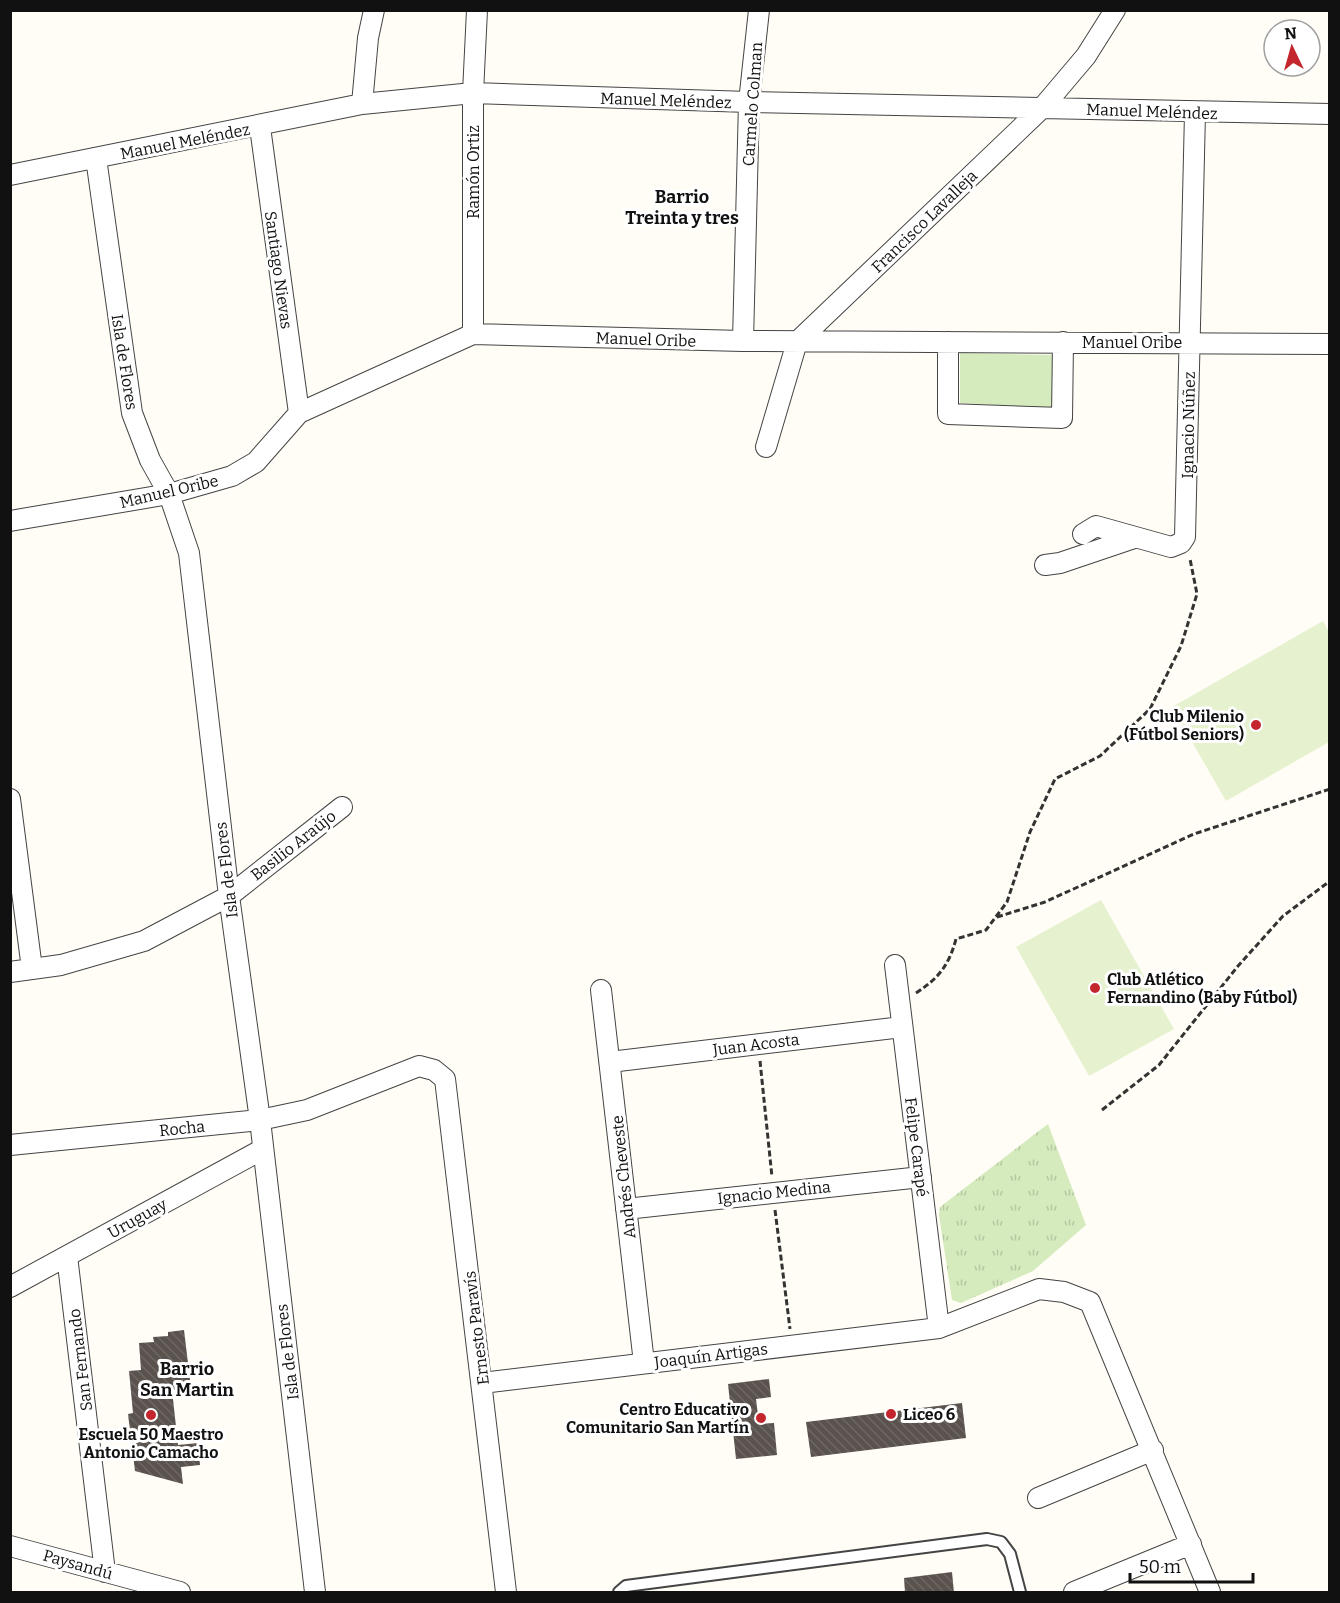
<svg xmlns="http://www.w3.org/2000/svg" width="1340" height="1603" viewBox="0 0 1340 1603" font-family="Bitter,serif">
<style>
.grass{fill:url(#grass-tufts)}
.park{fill:#d5ebbd}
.pitch{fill:#e6f2cf}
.building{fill:url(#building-back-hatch)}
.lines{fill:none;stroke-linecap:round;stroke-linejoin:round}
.lane-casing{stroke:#444;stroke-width:14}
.street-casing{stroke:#444;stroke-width:22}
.path{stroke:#333;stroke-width:3;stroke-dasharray:6 3;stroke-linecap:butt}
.lane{stroke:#fff;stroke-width:10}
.street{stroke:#fff;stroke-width:20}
.poi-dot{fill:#c4262e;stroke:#fff;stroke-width:2}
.labels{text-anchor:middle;stroke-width:6;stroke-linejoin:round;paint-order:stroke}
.street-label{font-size:16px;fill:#111;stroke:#fff}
.poi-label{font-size:16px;font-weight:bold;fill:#111;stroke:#fff;text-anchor:end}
.neighbourhood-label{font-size:18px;font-weight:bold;fill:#111;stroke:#fff}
</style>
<defs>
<pattern id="grass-tufts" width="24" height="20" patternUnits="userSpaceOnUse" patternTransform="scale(1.5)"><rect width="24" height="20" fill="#d5ebbd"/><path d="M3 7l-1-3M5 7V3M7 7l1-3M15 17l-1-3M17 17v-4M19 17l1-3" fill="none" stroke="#b6c8a1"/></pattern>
<pattern id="building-back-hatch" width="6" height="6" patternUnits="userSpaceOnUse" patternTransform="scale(1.5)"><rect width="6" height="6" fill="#5a524d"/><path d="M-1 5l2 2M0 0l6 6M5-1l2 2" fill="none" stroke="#6d6662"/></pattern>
</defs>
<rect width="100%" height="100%" fill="#fffdf5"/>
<path class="grass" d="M 1048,1124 L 1086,1225 L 1033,1271 L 961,1303 L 952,1300 L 939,1215 L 940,1207 Z"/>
<path class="park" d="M 960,353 L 1053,355 L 1052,408 L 960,403 Z"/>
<path class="pitch" d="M 1323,621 L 1329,632 L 1329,742 L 1226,801 L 1172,707 Z
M 1101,900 L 1174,1029 L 1089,1076 L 1016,947 Z"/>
<path class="building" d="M 184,1330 L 191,1388 L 172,1390 L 178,1445 L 198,1443 L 200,1465 L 181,1467 L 183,1484 L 135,1471 L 128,1414 L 133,1413 L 129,1371 L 141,1370 L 139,1343 L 154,1342 L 153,1337 L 168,1336 L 168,1332 Z
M 769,1379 L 771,1397 L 756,1399 L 759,1424 L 774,1423 L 777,1455 L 736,1459 L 728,1384 Z
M 962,1403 L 966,1438 L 811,1457 L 806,1422 Z
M 952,1572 L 954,1593 L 905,1593 L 904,1578 Z"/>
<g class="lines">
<g class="lane-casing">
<path id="lane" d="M 619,1592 L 626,1586 L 987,1539 L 1001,1542 L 1010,1554 L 1020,1592"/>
</g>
<g class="street-casing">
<path id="street" d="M 362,104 L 368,38 L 374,10
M 260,127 L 299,413
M 96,158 L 132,413 L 150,460 L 169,494 L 189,553 L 229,896 L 260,1120 L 315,1592
M 10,175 L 362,104 L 473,93 L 749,102 L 1330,114
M 473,334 L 473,93 L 477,10
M 743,341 L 749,102 L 759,10
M 948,342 L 948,414 L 1062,418 L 1063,342
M 766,447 L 797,342 L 1042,108 L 1086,56 L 1115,10
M 10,521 L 169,494 L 232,476 L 256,462 L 299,413 L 473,334 L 743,341 L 1330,344
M 1083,534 L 1096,526 L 1171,547 L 1181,543 L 1185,537 L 1195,113
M 1045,565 L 1060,563 L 1134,538
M 10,799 L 32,969
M 895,965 L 939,1328
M 10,972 L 61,965 L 144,941 L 229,896 L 342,807
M 601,990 L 644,1363
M 610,1062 L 902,1027
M 10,1145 L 260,1120 L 307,1110 L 419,1066 L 434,1070 L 445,1079 L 506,1592
M 626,1209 L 921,1177
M 67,1256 L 105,1572
M 10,1287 L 263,1149
M 482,1383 L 939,1328 L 1039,1289 L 1064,1292 L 1090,1302 L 1210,1592
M 1038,1498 L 1153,1450
M 10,1546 L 180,1592
M 1074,1592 L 1191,1544"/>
</g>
<path class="path" d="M 997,917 L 1045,902 L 1194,834 L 1330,789
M 916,993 C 939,978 949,965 956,939 L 986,930 L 1007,902 L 1030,832 L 1055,779 L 1100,756 L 1150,709 L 1181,646 L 1197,594 L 1190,559
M 760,1061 L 772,1177
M 1102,1110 L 1159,1065 L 1238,966 L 1283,916 L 1330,881
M 775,1210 L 790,1329"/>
<use href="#lane" class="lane"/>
<use href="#street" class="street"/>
</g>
<g class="poi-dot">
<circle cx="1256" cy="725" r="6"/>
<circle cx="1095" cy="988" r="6"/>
<circle cx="891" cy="1414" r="6"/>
<circle cx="151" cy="1415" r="6"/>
<circle cx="761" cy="1418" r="6"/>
</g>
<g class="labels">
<g class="street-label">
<text transform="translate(666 100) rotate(2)" y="6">Manuel Meléndez</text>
<text transform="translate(752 104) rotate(-86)" y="6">Carmelo Colman</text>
<text transform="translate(1152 111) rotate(2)" y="6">Manuel Meléndez</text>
<text transform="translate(185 141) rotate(-11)" y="6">Manuel Meléndez</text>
<text transform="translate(473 172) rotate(-90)" y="6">Ramón Ortiz</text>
<text transform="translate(924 221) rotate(-44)" y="6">Francisco Lavalleja</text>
<text transform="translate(279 270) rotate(82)" y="6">Santiago Nievas</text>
<text transform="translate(646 339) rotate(2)" y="6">Manuel Oribe</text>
<text x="1132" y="348">Manuel Oribe</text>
<text transform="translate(125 362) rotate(81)" y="6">Isla de Flores</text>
<text transform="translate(1188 425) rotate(-89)" y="6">Ignacio Núñez</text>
<text transform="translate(169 491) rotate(-13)" y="6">Manuel Oribe</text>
<text transform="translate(293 845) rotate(-38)" y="6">Basilio Araújo</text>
<text transform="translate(226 870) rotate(-97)" y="6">Isla de Flores</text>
<text transform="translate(756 1044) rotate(-7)" y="6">Juan Acosta</text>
<text transform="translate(182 1128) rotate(-6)" y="6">Rocha</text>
<text transform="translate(917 1147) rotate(83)" y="6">Felipe Carapé</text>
<text transform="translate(623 1177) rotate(-96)" y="6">Andrés Cheveste</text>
<text transform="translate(774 1192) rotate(-6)" y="6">Ignacio Medina</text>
<text transform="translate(137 1218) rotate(-29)" y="6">Uruguay</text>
<text transform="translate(476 1328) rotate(-97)" y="6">Ernesto Paravís</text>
<text transform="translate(287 1352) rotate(-97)" y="6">Isla de Flores</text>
<text transform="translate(711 1355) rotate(-7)" y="6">Joaquín Artigas</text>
<text transform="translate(80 1360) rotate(-97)" y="6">San Fernando</text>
<text transform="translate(78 1564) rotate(16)" y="6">Paysandú</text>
</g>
<g class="poi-label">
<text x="1244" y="722">Club Milenio<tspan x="1244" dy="18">(Fútbol Seniors)</tspan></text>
<text x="1107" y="985" text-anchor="start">Club Atlético<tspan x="1107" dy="18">Fernandino (Baby Fútbol)</tspan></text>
<text x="749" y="1415">Centro Educativo<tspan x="749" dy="18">Comunitario San Martín</tspan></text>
<text x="903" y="1420" text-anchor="start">Liceo 6</text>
<text x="151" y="1440" text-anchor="middle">Escuela 50 Maestro<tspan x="151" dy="18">Antonio Camacho</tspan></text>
</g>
<g class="neighbourhood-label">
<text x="682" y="203">Barrio<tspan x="682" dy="21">Treinta y tres</tspan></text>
<text x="187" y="1375">Barrio<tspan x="187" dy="21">San Martin</tspan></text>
</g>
</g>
<rect width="1340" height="1603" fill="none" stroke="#111111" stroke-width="24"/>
<g transform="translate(1292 48) rotate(355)"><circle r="28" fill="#ffffff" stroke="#a0a0a0" stroke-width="1.5"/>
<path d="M0-4.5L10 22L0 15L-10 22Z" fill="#c4262e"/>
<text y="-9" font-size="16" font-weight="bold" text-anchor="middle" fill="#111111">N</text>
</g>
<path d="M1130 1573v9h123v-9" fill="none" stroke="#111111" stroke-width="3"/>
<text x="1139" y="1573" font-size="18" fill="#111111" stroke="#ffffff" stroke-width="4.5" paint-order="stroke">50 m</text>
</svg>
